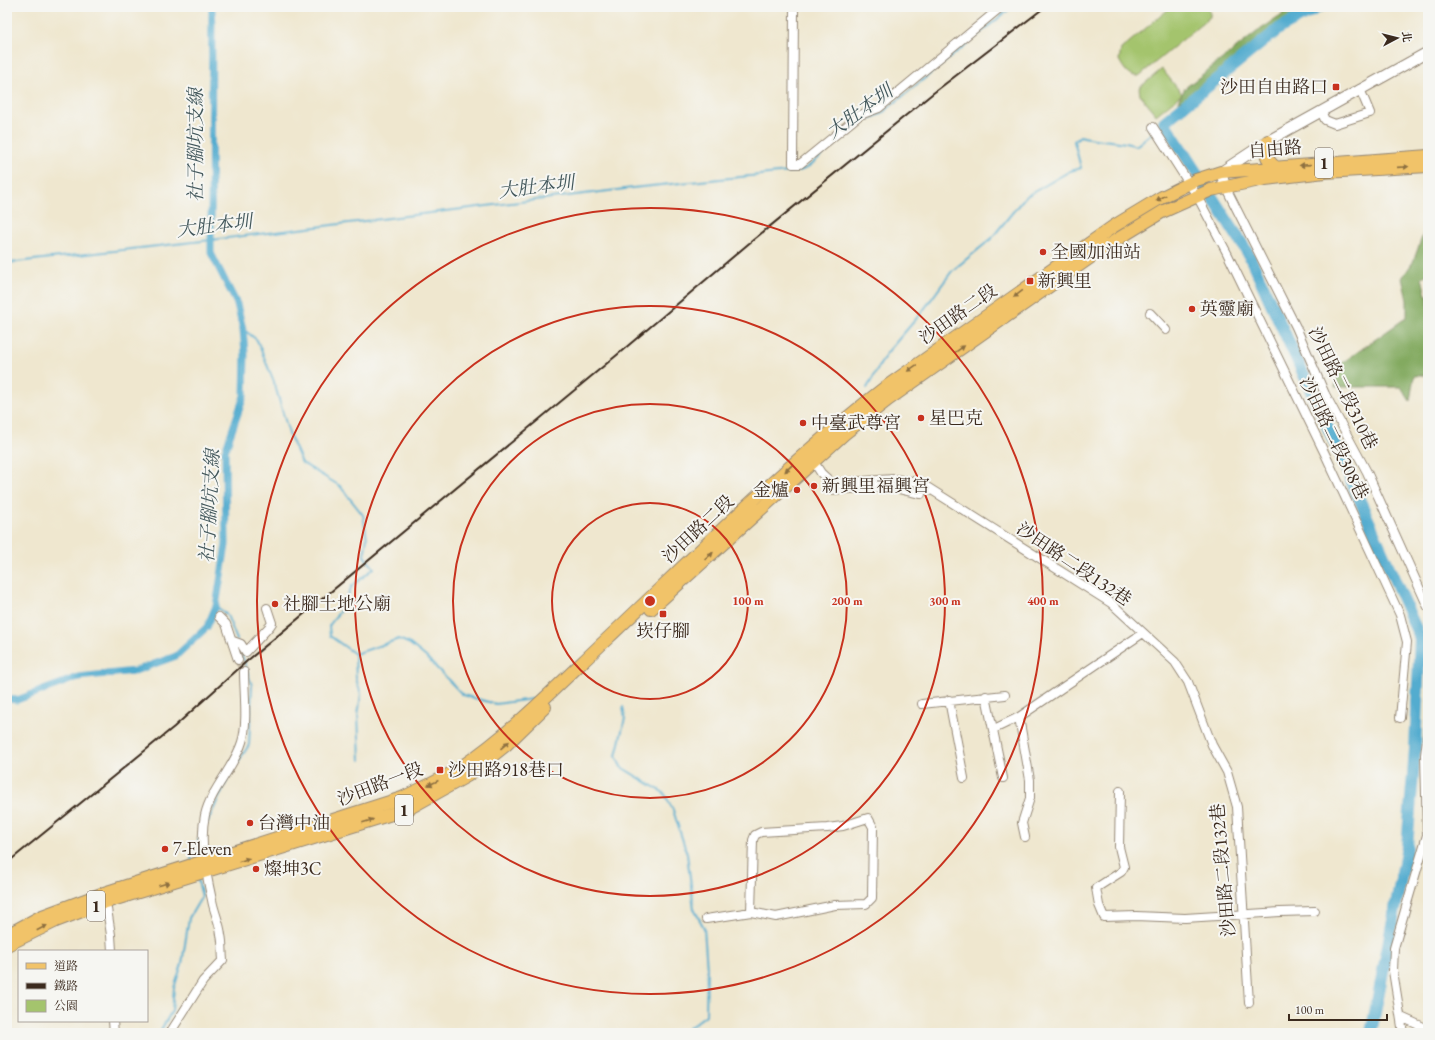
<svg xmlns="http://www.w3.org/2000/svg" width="1435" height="1040" viewBox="0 0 1435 1040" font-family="'EB Garamond','Noto Serif TC',serif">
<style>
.green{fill:#a4c46d;stroke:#707746}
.forest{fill:#83aa60;stroke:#5f6a3f}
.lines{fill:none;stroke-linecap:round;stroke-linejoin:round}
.stream{stroke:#52accf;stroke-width:2}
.canal{stroke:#52accf;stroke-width:7}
.river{stroke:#52accf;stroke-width:12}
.minor-tunnel{stroke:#cbc1ac;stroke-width:8;stroke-dasharray:8 4;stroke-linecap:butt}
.minor-casing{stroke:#958876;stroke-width:10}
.tertiary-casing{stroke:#958876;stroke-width:12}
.primary-casing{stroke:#958876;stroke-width:14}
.minor{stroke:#fff;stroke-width:8}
.tertiary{stroke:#fff;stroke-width:10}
.primary{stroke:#f1c369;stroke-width:12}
.rail{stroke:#3b2a1e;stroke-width:2}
.oneway{fill:#8d6f40}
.ring{fill:none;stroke:#c8321e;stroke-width:2}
.poi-dot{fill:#c8321e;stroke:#f6f6f2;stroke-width:1.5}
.labels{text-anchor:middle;stroke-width:4;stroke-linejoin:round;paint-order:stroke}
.shield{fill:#f6f6f2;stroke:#73675e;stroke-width:1}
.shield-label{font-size:17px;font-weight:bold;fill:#3b2a1e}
.poi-label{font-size:18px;fill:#3b2a1e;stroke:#f6f6f2;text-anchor:start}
.street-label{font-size:18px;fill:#3b2a1e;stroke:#f6f6f2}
.water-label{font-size:19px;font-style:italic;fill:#43585c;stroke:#f6f6f2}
.centre{fill:#c8321e;stroke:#f6f6f2;stroke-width:2}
.ring-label{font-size:12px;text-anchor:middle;font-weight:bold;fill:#c8321e;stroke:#f6f6f2;stroke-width:4;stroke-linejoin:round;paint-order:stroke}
</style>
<rect width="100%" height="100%" fill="#f6f6f2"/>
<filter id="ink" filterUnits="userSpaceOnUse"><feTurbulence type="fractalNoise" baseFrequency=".025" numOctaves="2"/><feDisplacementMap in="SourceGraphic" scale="8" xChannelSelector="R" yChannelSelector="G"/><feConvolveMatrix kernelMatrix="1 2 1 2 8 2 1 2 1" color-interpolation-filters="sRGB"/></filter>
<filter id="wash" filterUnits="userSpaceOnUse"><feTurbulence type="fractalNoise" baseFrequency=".012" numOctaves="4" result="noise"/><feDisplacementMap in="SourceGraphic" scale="16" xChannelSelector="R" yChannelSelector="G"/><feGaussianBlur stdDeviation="0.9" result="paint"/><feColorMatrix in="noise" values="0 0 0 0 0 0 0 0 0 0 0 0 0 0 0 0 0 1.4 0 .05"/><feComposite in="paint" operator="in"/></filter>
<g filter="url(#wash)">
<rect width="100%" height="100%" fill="#efe7cf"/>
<path class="green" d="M 1171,7 L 1206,7 L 1210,13 L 1210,17 L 1139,76 C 1128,77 1124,69 1119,60 L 1121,49 Z
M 1162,69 L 1182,94 L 1156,115 L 1140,95 L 1139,88 Z"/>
<path class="forest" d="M 1285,7 L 1316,7 L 1292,19 L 1193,101 L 1178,101 L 1185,88 L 1258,31 L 1282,15 Z
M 1426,226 L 1428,230 L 1428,274 L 1422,277 L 1426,295 L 1428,295 L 1428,379 L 1424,375 L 1414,376 L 1410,401 L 1401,387 L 1335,387 L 1339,365 L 1407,317 L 1407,300 L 1402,278 L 1413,262 Z"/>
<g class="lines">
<path class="stream" d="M 1156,129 L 1164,122
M 7,263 L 211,240 L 641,187 L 799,171 L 807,168 L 859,123 L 881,114 L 1012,7
M 243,329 L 257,340 L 274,382 L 289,434 L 302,463 L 340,486 L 363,515 L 367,538 L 364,556 L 374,568 L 352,586 L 342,608 L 329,626 L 330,636 L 355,654 L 399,639 L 410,644 L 426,657 L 463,695 L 496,704 L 532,699
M 867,388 L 886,354 L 922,312 L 952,271 L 991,239 L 1025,197 L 1070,171 L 1081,168 L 1074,141 L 1080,136 C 1099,142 1118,139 1136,146 L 1153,132
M 216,606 L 227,615 L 237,640
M 355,654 L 356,679 L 361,694 L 358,715 L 360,760
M 623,707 L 625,718 L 616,756 L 621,767 L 664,793 L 673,810 L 687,854 L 694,909 L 704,928 L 707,969 L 706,1015 L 682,1033
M 207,823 L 229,776 L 249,745 L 252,686 L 240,649
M 192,861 L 191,857 L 200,837
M 159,1033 L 172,1011 L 174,988 L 182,964 L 189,918 L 202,896 L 197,878"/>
<path class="canal" d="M 7,699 L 17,700 L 78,677 L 135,671 L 176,656 L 207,627 L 216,606 L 226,545 L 225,451 L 244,396 L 245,353 L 243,329 L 237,304 L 211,253 L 212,7"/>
<path class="river" d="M 1319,7 L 1280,28 L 1164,122 L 1248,253 L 1330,432 L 1420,638 L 1415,749 L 1407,847 L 1371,1033"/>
</g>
</g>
<g filter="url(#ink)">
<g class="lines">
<path class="minor-tunnel" d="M 238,660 L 244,672"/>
<g class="minor-casing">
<path id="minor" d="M 794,7 L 793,164 L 800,164 L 860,115 L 879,108 L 1001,7
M 1321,111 L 1325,120 L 1335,124 L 1370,113 L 1360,89
M 1153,127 L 1197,196 L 1227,253 L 1325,454 L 1400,615 L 1407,642 L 1400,718
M 1225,186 L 1296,327 L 1325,394 L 1367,472 L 1428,607
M 1150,313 L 1166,330
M 812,459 L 821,473 L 832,483 L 894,479 L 919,482 L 1111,603 L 1175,662 L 1188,682 L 1212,745 L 1227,772 L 1237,807 L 1249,1003
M 828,490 L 890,487 L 921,494
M 219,617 L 226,624 L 238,660
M 233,641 L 241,644 L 246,652 L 270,626 L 272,623 L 267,608
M 986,696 L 1003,778
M 949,700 L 964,778
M 922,704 L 1005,695
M 1019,717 L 1030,780 L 1030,798 L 1022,823 L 1025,837
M 994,729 L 1019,717 L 1143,633
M 1120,791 L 1119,847 L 1124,867 L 1121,872 L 1096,888 L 1099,905 L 1104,917 L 1136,916 L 1185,918 L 1280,912 L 1315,911
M 106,902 L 111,935 L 112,951
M 706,919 L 751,912 L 776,917 L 835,905 L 866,904 L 872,898 L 873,827 L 868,818 L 843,826 L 827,828 L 761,832 L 755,835 L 753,840 L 751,912
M 1401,1017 L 1428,1029
M 113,1021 L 114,1033
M 170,1033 L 203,981 L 223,960 C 222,952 223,943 221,935 C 220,923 214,912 212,900 C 206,873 199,842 205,815 C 211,789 235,766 242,742 C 248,723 244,692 244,672
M 1403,1033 L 1393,971 L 1394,948 L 1427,835 L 1425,755 L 1428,731"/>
</g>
<g class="tertiary-casing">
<path id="tertiary" d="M 1225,186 L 1221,172 L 1268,141 L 1428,52"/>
</g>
<g class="primary-casing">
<path id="primary" d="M 1268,141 C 1265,154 1265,158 1275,167
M 651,609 L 844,434 L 889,399 L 1108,245 L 1162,212 L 1211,190 L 1265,179 L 1325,172 L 1428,166
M 7,935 L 42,916 L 101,894 L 402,798 C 422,788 442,780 461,767 C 512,733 562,681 607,639 C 697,554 785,465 883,389 L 1114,226 L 1162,197 L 1196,180 L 1221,172 L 1428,156
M 7,945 L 56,921 L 106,902 L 408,809 L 467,776 L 506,745 L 545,707"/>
</g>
<use href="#minor" class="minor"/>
<use href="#tertiary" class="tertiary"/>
<use href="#primary" class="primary"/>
<path class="rail" d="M 7,863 L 174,727 L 247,661 L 617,355 L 747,245 L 932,94 L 1045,7"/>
</g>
<defs><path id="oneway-solid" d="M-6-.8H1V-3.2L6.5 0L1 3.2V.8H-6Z"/></defs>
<g class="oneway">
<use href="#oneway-solid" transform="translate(1305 165) rotate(176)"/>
<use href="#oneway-solid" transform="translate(1403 167) rotate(-4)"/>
<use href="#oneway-solid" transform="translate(1161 198) rotate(151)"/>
<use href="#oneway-solid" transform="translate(1018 294) rotate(144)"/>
<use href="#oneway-solid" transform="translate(960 349) rotate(-35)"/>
<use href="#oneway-solid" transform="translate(912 368) rotate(145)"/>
<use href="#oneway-solid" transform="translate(789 468) rotate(137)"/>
<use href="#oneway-solid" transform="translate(709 556) rotate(-42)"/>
<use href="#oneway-solid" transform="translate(505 745) rotate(-41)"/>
<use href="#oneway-solid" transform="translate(433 783) rotate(155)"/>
<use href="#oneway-solid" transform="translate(368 821) rotate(-17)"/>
<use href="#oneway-solid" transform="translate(244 860) rotate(-17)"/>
<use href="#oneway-solid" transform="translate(164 884) rotate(-17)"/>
<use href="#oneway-solid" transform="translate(42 928) rotate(-27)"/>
</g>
</g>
<g class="ring">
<circle cx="650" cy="601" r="98"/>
<circle cx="650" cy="601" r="197"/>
<circle cx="650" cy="601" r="295"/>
<circle cx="650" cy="601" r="393"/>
</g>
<g class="poi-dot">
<rect x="1332" y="83" width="8" height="8" rx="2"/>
<circle cx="1043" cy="252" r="4"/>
<rect x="1026" y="277" width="8" height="8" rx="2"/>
<circle cx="1192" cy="309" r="4"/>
<circle cx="921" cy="418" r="4"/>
<circle cx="803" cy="423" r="4"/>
<circle cx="814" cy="486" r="4"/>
<circle cx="797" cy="490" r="4"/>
<circle cx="275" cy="604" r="4"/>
<rect x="659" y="610" width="8" height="8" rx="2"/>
<rect x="436" y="766" width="8" height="8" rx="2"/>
<circle cx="250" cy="823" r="4"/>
<circle cx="165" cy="849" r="4"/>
<circle cx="256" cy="869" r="4"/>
</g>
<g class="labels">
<g class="shield">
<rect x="1315" y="148" width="18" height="30" rx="3"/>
<rect x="395" y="795" width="18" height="30" rx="3"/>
<rect x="87" y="891" width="18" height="30" rx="3"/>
</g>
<g class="shield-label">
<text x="1324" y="169">1</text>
<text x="404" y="816">1</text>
<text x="96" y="912">1</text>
</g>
<g class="poi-label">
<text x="1328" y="93" text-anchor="end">沙田自由路口</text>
<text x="1051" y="258">全國加油站</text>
<text x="1038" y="287">新興里</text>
<text x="1200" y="315">英靈廟</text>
<text x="929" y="424">星巴克</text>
<text x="811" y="429">中臺武尊宮</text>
<text x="822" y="492">新興里福興宮</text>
<text x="789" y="496" text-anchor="end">金爐</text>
<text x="283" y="610">社腳土地公廟</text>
<text x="663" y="637" text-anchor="middle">崁仔腳</text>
<text x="448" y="776">沙田路918巷口</text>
<text x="258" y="829">台灣中油</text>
<text x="173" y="855">7-Eleven</text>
<text x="264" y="875">燦坤3C</text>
</g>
<g class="street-label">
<text transform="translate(1275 149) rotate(-5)" y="6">自由路</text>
<text transform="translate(958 314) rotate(-35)" y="6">沙田路二段</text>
<text transform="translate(1343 388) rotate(64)" y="6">沙田路二段310巷</text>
<text transform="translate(1334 438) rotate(64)" y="6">沙田路二段308巷</text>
<text transform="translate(698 529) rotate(-43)" y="6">沙田路二段</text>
<text transform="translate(1074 564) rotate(34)" y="6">沙田路二段132巷</text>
<text transform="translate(380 784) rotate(-21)" y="6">沙田路一段</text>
<text transform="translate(1223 870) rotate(-95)" y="6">沙田路二段132巷</text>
</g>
<g class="water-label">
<text transform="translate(859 111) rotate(-36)" y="7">大肚本圳</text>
<text transform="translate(195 145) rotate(-90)" y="7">社子腳坑支線</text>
<text transform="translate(536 186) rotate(-7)" y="7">大肚本圳</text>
<text transform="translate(214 225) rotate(-7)" y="7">大肚本圳</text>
<text transform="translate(209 506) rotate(-87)" y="7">社子腳坑支線</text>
</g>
</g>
<circle cx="650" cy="601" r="6" class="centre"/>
<g class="ring-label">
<text x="748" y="605">100 m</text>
<text x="847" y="605">200 m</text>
<text x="945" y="605">300 m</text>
<text x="1043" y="605">400 m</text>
</g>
<rect width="1435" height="1040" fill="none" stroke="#f6f6f2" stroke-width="24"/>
<rect x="18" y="950" width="130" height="72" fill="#f6f6f2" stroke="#aba49d"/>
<rect x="26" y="963" width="20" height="6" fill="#f1c369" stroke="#aba49d"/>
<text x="54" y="970" font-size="12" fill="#3b2a1e">道路</text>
<rect x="26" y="983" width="20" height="6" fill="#3b2a1e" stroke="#aba49d"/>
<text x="54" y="990" font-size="12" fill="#3b2a1e">鐵路</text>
<rect x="26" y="1000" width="20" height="12" fill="#a4c46d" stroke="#aba49d"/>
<text x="54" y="1010" font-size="12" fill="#3b2a1e">公園</text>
<g transform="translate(1397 38) rotate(83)" stroke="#f6f6f2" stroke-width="3" paint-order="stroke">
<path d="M0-3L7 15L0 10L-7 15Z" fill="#3b2a1e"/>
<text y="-6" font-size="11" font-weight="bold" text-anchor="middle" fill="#3b2a1e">北</text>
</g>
<path d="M1289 1014v6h98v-6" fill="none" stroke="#3b2a1e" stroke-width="2"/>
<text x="1295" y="1014" font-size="12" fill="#3b2a1e" stroke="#f6f6f2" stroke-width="3" paint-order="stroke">100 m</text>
</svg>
